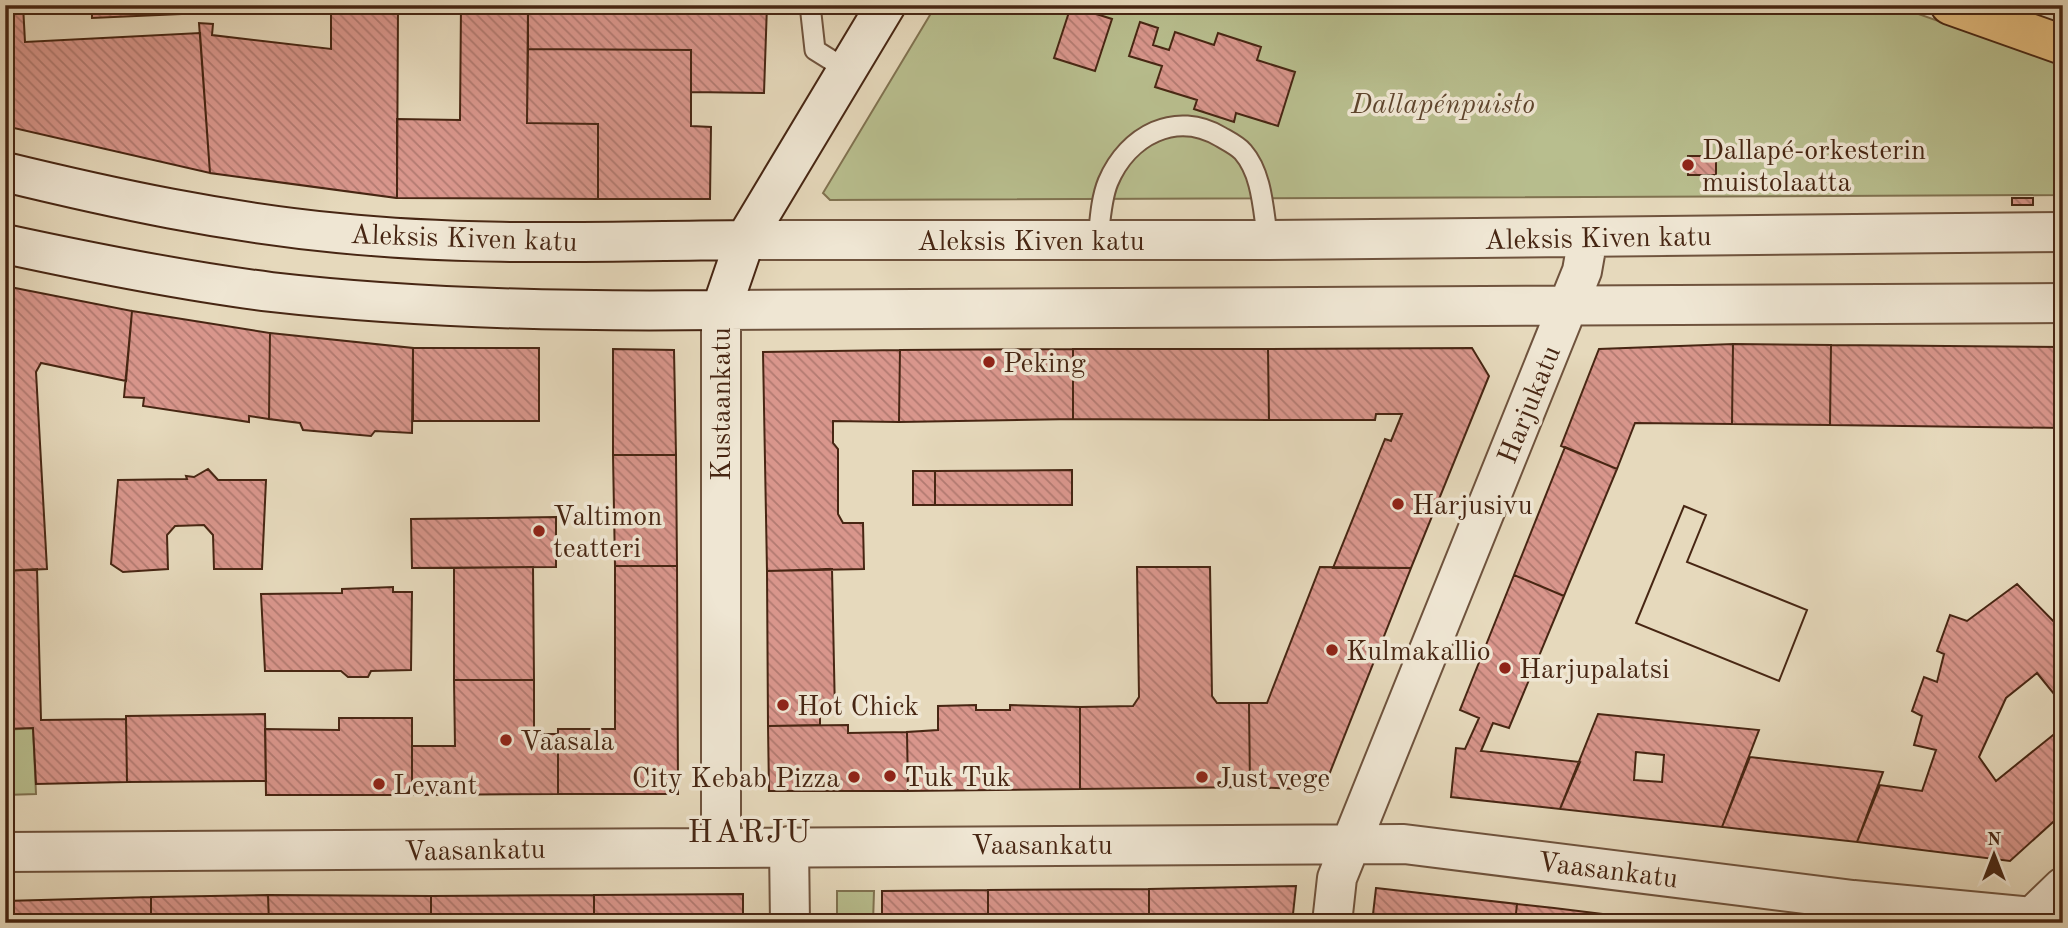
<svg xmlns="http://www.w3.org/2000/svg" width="2068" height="928" viewBox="0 0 2068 928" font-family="'Old Standard TT',serif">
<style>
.green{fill:#b8be8e;stroke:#807250;stroke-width:2}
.building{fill:url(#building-back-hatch);stroke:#472613;stroke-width:2;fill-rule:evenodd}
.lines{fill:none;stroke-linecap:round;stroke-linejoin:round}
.service-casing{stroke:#6f533d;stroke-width:23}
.minor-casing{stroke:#6f533d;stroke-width:42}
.secondary-casing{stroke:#472613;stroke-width:42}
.primary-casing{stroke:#472613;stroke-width:42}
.service{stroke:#efe6d3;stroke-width:19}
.minor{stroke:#efe6d3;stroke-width:38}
.secondary{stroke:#efe6d3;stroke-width:38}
.primary{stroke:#e3bc7e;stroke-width:38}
.poi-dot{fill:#8f2418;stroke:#efe6d3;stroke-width:2.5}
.labels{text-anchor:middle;stroke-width:7;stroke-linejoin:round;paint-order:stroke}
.park-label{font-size:28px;font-style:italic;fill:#5e442c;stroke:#efe6d3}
.poi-label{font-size:28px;fill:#472613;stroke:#efe6d3;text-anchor:start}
.street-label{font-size:28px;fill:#472613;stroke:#efe6d3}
.quarter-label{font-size:32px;letter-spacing:2px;fill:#472613;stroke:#efe6d3}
</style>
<defs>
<pattern id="building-back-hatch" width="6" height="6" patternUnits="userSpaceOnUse" patternTransform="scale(1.75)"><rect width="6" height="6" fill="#d9968c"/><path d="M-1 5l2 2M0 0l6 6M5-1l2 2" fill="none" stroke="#b27a71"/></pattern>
</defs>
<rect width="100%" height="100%" fill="#e6d9bc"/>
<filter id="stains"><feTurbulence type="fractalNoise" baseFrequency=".00286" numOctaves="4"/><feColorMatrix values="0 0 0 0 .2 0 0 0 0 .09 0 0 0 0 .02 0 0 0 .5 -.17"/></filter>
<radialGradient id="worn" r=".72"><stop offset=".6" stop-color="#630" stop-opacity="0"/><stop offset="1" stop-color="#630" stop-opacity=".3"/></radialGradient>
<path class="green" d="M 936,5 L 1893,5 L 2063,65 L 2063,195 L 830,200 L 823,193 Z
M 33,728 L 36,794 L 5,795 L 5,730 Z
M 837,891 L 874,891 L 873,923 L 837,923 Z"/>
<path class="building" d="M 5,5 L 23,5 L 25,42 L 200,33 L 210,173 L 5,126 Z
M 92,5 L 181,5 L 181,14 L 92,18 Z
M 331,5 L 398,5 L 397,198 L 210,173 L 199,23 L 213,24 L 212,35 L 331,49 Z
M 461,5 L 528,5 L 527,123 L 598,124 L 598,199 L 397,198 L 397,119 L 460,120 Z
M 528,5 L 767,5 L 764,93 L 691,92 L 691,50 L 528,49 Z
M 1071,6 L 1112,19 L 1095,71 L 1054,58 Z
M 1140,22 L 1158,28 L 1153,45 L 1169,50 L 1175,32 L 1214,45 L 1218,33 L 1261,47 L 1257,60 L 1295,72 L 1278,126 L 1236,113 L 1234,122 L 1194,109 L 1197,100 L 1155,87 L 1162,66 L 1129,56 Z
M 528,49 L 691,50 L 691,126 L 711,127 L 710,199 L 598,199 L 598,124 L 527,123 Z
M 1688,156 L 1716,156 L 1716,175 L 1688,175 Z
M 2012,198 L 2033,198 L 2033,205 L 2012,205 Z
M 5,286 L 132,311 L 126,381 L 41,363 L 36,372 L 47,569 L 5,571 Z
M 132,311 L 270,333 L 269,419 L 249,416 L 249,422 L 143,406 L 144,398 L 124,397 Z
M 270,333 L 413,348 L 412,433 L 375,431 L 371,436 L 303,430 L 300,423 L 269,419 Z
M 1733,344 L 1831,345 L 1830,425 L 1732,424 Z
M 1733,344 L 1732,424 L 1635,423 L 1617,469 L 1561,446 L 1599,349 Z
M 1831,345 L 2063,347 L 2063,428 L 1830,425 Z
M 413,348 L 539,348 L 539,421 L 413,421 Z
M 1472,348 L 1489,376 L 1411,568 L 1333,568 L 1385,439 L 1391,441 L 1402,414 L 1376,414 L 1375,420 L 1269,420 L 1268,349 Z
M 613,349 L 674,350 L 676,455 L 613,455 Z
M 1073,349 L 1073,419 L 899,422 L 900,350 Z
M 1073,349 L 1268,349 L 1269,420 L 1073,419 Z
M 900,350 L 899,422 L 833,421 L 833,443 L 838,449 L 838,514 L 843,523 L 863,523 L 864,569 L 767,571 L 763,352 Z
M 1565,447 L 1617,469 L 1564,596 L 1514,575 Z
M 613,455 L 676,455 L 677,566 L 615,566 Z
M 208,469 L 218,480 L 266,480 L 262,569 L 214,569 L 213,535 L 204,525 L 175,526 L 167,535 L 168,569 L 123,572 L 111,564 L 118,480 L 187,479 L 186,476 L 194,477 Z
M 1072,470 L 1072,505 L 935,505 L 935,471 Z
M 913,471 L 935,471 L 935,505 L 913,505 Z
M 1684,506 L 1706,515 L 1687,562 L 1807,610 L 1779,681 L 1636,623 Z
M 1684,506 L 1706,515 L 1687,562 L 1807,610 L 1779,681 L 1636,623 Z
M 556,517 L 556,567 L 412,568 L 411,519 Z
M 615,566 L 677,566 L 678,794 L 558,794 L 558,729 L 615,729 Z
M 533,567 L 534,680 L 454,680 L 454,568 Z
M 1137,567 L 1210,567 L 1212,696 L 1217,703 L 1249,703 L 1250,787 L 1080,789 L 1080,707 L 1133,706 L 1139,697 Z
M 1320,567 L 1411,568 L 1323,790 L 1250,787 L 1249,703 L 1267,703 Z
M 37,569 L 41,720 L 126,719 L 127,782 L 36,784 L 33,728 L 5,729 L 5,571 Z
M 832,569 L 835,714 L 820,714 L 820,725 L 768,726 L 767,571 Z
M 1514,575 L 1564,596 L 1509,728 L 1493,723 L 1481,751 L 1580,762 L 1560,809 L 1451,797 L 1456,748 L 1465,749 L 1479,718 L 1460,710 Z
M 2017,584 L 2063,631 L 2063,705 L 2037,673 L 2006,698 L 1979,757 L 1996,781 L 2063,727 L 2063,813 L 2010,861 L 1857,842 L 1880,785 L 1922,791 L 1936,750 L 1914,745 L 1922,716 L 1912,711 L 1924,677 L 1937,682 L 1944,654 L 1937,651 L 1950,615 L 1967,621 Z
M 393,587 L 393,592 L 412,592 L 411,670 L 371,671 L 368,677 L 348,677 L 341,671 L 265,671 L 261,594 L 342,593 L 342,589 Z
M 454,680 L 534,680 L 534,734 L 558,734 L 558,794 L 412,795 L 412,746 L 455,746 Z
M 976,705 L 976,710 L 1010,710 L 1010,705 L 1080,707 L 1080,789 L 908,791 L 907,732 L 938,730 L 938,706 Z
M 265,714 L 266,781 L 127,782 L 126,716 Z
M 1598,714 L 1759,730 L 1722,827 L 1560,809 ZM 1636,752 L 1664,755 L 1662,782 L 1634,780 Z
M 339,718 L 412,718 L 412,795 L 266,795 L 265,729 L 339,730 Z
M 848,725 L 848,733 L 907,732 L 908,791 L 769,791 L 768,726 Z
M 1750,757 L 1883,772 L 1857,842 L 1722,827 Z
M 1296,886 L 1293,914 L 1290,914 L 1288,923 L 1149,923 L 1149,889 Z
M 1376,888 L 1517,904 L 1515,923 L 1372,923 Z
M 1149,889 L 1149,923 L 988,923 L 988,890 Z
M 988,890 L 988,923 L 882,923 L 882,891 Z
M 743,894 L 743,923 L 594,923 L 594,895 Z
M 268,895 L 269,923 L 151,923 L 151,897 Z
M 268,895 L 431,896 L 431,923 L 269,923 Z
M 594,895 L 594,923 L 431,923 L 431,896 Z
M 151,897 L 151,923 L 5,923 L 5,901 Z
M 1517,904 L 1554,908 L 1676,923 L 1515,923 Z"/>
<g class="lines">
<g class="service-casing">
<path id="service" d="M 810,5 L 815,50 L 847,70
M 1098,240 C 1100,221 1101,199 1108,182 C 1128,135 1176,110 1221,137 C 1228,141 1238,146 1243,152 C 1263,175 1263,212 1268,240"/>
</g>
<g class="minor-casing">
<path id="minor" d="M 745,240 L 1268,240 L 2063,232
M 721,846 L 721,310 L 2063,303
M 789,846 L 790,923
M 5,852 L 1404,844 L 1853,900 L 2032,917 L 2063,887
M 1332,923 L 1337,878 L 1582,271 L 1588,237"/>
</g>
<g class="secondary-casing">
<path id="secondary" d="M 5,172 C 116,199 224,222 338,233 C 473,247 610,241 745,240
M 5,244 C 93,263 182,281 271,292 C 420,309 571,312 721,310 L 745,240 L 886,5"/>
</g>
<g class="primary-casing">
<path id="primary" d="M 1950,5 L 2063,45"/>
</g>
<use href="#service" class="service"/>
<use href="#minor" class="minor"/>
<use href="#secondary" class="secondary"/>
<use href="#primary" class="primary"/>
</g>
<g class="poi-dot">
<circle cx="1688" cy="165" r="7"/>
<circle cx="989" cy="362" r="7"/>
<circle cx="1398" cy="504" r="7"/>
<circle cx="539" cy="531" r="7"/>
<circle cx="1332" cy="650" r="7"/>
<circle cx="1505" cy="668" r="7"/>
<circle cx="783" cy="705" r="7"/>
<circle cx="506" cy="740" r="7"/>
<circle cx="890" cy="776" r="7"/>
<circle cx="854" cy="777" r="7"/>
<circle cx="1202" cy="777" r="7"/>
<circle cx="379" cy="784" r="7"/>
</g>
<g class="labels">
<g class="park-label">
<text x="1443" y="113">Dallapénpuisto</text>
</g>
<g class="poi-label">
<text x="1702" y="159">Dallapé-orkesterin<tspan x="1702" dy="32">muistolaatta</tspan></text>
<text x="1003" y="372">Peking</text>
<text x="1412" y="514">Harjusivu</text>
<text x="553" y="525">Valtimon<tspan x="553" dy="32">teatteri</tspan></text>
<text x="1346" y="660">Kulmakallio</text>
<text x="1519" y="678">Harjupalatsi</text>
<text x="797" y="715">Hot Chick</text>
<text x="520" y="750">Vaasala</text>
<text x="904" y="786">Tuk Tuk</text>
<text x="840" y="787" text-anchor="end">City Kebab Pizza</text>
<text x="1216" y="787">Just vege</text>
<text x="393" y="794">Levant</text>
</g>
<g class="street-label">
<text transform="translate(464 237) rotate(2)" y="10">Aleksis Kiven katu</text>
<text transform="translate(1598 237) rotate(-1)" y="10">Aleksis Kiven katu</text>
<text x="1031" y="250">Aleksis Kiven katu</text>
<text transform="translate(720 404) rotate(-90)" y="10">Kustaankatu</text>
<text transform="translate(1528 404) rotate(-68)" y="10">Harjukatu</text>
<text x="1042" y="854">Vaasankatu</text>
<text transform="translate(475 849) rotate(-1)" y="10">Vaasankatu</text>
<text transform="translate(1608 869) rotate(7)" y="10">Vaasankatu</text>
</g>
<g class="quarter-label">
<text x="750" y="842">HARJU</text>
</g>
</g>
<rect width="2068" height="928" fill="none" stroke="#e6d9bc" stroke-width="28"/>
<rect x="7" y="7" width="2054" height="914" fill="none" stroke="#472613" stroke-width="3.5"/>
<rect x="14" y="14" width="2040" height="900" fill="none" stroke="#472613" stroke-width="2"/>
<g transform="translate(1994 855)" stroke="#efe6d3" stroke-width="5" paint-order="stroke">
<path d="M0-5L12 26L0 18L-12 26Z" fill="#472613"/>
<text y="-10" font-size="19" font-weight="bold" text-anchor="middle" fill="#472613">N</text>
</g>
<rect width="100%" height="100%" filter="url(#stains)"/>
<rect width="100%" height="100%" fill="url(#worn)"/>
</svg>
